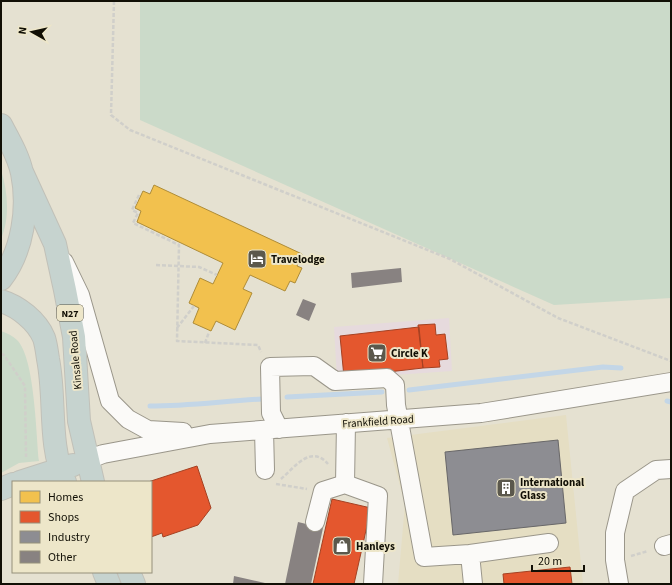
<svg xmlns="http://www.w3.org/2000/svg" width="672" height="585" viewBox="0 0 672 585" font-family="'Source Sans 3',sans-serif">
<style>
.commercial{fill:#e6dadd}
.built{fill:#e5dec3}
.green{fill:#cbdac9}
.homes{fill:#f2c14e;stroke:#ae8c38}
.shops{fill:#e4572e;stroke:#a54122}
.industry{fill:#8d8d92;stroke:#686768}
.lines{fill:none;stroke-linecap:round;stroke-linejoin:round}
.stream{stroke:#c3d6e7;stroke-width:5}
.building{fill:#888281}
.minor-casing{stroke:#9a968a;stroke-width:20}
.highway-casing{stroke:#c1c0b8;stroke-width:24}
.path{stroke:#d0cfca;stroke-width:2.5;stroke-dasharray:4 2;stroke-linecap:butt}
.minor{stroke:#fbfaf8;stroke-width:18}
.highway{stroke:#c6d3cf;stroke-width:22}
.labels{text-anchor:middle;stroke-width:4;stroke-linejoin:round;paint-order:stroke}
.shield{fill:#ede6c9;stroke:#535040;stroke-width:1}
.shield-label{font-size:10px;font-weight:bold;fill:#110f05}
.poi-label{font-size:11px;font-weight:bold;fill:#110f05;stroke:#ede6c9;text-anchor:start}
.street-label{font-size:11px;fill:#110f05;stroke:#ede6c9}
</style>
<rect width="100%" height="100%" fill="#e5e1d1"/>
<path class="commercial" d="M 449,318 L 452,371 L 337,379 L 334,327 Z"/>
<path class="built" d="M 566,415 L 583,584 L 398,584 L 405,504 L 387,438 Z"/>
<path class="green" d="M 140,1 L 671,1 L 671,298 L 554,305 L 140,120 Z
M 1,170 C 8,192 10,218 1,239 Z
M 1,331 C 7,333 13,336 17,340 C 35,358 36,434 39,461 L 19,463 L 1,473 Z"/>
<path class="homes" d="M 154,185 L 302,254 L 297,266 L 302,268 L 295,283 L 290,281 L 285,291 L 250,275 L 243,289 L 252,293 L 235,330 L 216,321 L 211,331 L 193,323 L 199,308 L 189,303 L 200,278 L 213,284 L 223,263 L 137,222 L 141,211 L 135,208 L 143,191 L 150,194 Z"/>
<path class="shops" d="M 435,324 L 436,335 L 445,334 L 448,359 L 439,360 L 440,367 L 423,368 L 418,325 Z
M 419,327 L 423,368 L 344,377 L 340,336 Z
M 197,466 L 211,508 L 198,525 L 163,537 L 162,533 L 151,537 L 151,482 L 148,482 Z
M 332,499 L 371,508 L 354,584 L 313,584 Z
M 570,567 L 572,584 L 504,584 L 503,574 Z"/>
<path class="industry" d="M 558,440 L 566,523 L 453,535 L 445,452 Z"/>
<g class="lines">
<path class="stream" d="M 409,390 L 603,367 L 621,368
M 287,397 L 382,392
M 667,401 L 671,402
M 150,406 C 187,406 224,401 262,399"/>
</g>
<path class="building" d="M 401,268 L 402,282 L 352,288 L 351,273 Z
M 303,299 L 316,304 L 309,321 L 296,315 Z
M 298,522 L 323,528 L 311,584 L 285,584 Z
M 234,576 L 265,583 L 265,584 L 233,584 Z"/>
<g class="lines">
<g class="minor-casing">
<path id="minor" d="M 64,262 L 80,295 L 110,401 L 128,419 L 148,430 L 183,432
M 346,423 L 345,484 L 378,496 L 373,584
M 279,429 L 271,413 L 270,367 L 314,366 L 335,381 L 387,378 L 395,385 L 396,405 L 424,557 L 470,554 L 473,584
M 264,430 L 265,470
M 87,460 L 103,454 L 210,434 L 481,413 L 671,382
M 315,522 L 323,491 L 345,484
M 664,546 L 671,544
M 470,554 L 549,543
M 619,584 L 615,560 L 615,533 L 625,491 L 656,470 L 671,469"/>
</g>
<g class="highway-casing">
<path id="highway" d="M 1,125 C 9,140 19,157 22,173 C 29,207 23,251 1,279
M 22,172 L 55,244 L 65,290 L 74,337 L 79,421 L 93,482
M 1,301 C 18,306 37,321 44,338 C 46,344 47,352 48,359 C 56,399 48,444 65,482
M 20,482 L 73,465
M 1,489 L 13,484
M 104,572 L 109,584
M 129,572 L 134,584"/>
</g>
<path class="path" d="M 114,1 L 111,115 L 130,130 L 450,259 L 558,318 L 671,361
M 139,195 L 132,210 L 138,213 L 133,223 L 179,245 L 177,341 L 258,345 L 261,352
M 156,265 L 199,267 L 217,275
M 177,328 L 194,306
M 205,343 L 209,332
M 1,354 L 4,355 L 25,386 L 26,457
M 281,479 C 295,467 311,444 328,464
M 276,484 L 307,489
M 631,556 L 648,551"/>
<use href="#minor" class="minor"/>
<use href="#highway" class="highway"/>
</g>
<defs>
<g id="hotel-square" transform="scale(1)"><rect x="-9" y="-9" width="18" height="18" rx="4" fill="#5b584c" stroke="#ede6c9"/><path d="M-6-4.5h1.5V1H6V5H4.5V3h-9V5H-6ZM-4 0a1.8 1.8 0 1 1 3.6 0ZM.5 0V-2.5h3Q6-2.5 6 0Z" fill="#fff"/></g>
<g id="supermarket-square" transform="scale(1)"><rect x="-9" y="-9" width="18" height="18" rx="4" fill="#5b584c" stroke="#ede6c9"/><path d="M-6-5.5h2.5l.6 2H6L4.5 2H-2.5L-4.4-4H-6ZM-1.5 3.2a1.3 1.3 0 1 0 .1 0ZM3 3.2a1.3 1.3 0 1 0 .1 0Z" fill="#fff"/></g>
<g id="building-square" transform="scale(1)"><rect x="-9" y="-9" width="18" height="18" rx="4" fill="#5b584c" stroke="#ede6c9"/><path d="M-4-6H4V6H1V3H-1V6H-4ZM-2.5-4.3h1.7v1.8h-1.7ZM.8-4.3h1.7v1.8H.8ZM-2.5-1h1.7V.8h-1.7ZM.8-1h1.7V.8H.8Z" fill="#fff"/></g>
<g id="shop-square" transform="scale(1)"><rect x="-9" y="-9" width="18" height="18" rx="4" fill="#5b584c" stroke="#ede6c9"/><path d="M-5-2.5h2.3a2.7 3.5 0 0 1 5.4 0H5L5.5 6h-11ZM-1.5-2.5h3a1.5 2.3 0 0 0-3 0Z" fill="#fff"/></g>
</defs>
<g fill-rule="evenodd">
<use href="#hotel-square" x="257" y="259"/>
<use href="#supermarket-square" x="377" y="353"/>
<use href="#building-square" x="506" y="488"/>
<use href="#shop-square" x="342" y="546"/>
</g>
<g class="labels">
<rect class="shield" x="57" y="305" width="26" height="16" rx="3"/>
<g class="shield-label">
<text x="70" y="317">N27</text>
</g>
<g class="poi-label">
<text x="271" y="263">Travelodge</text>
<text x="391" y="357">Circle K</text>
<text x="520" y="486">International<tspan x="520" dy="13">Glass</tspan></text>
<text x="356" y="550">Hanleys</text>
</g>
<g class="street-label">
<text transform="translate(75 360) rotate(-95)" y="4">Kinsale Road</text>
<text transform="translate(378 421) rotate(-4)" y="4">Frankfield Road</text>
</g>
</g>
<rect width="672" height="585" fill="none" stroke="#110f05" stroke-width="4"/>
<rect x="12" y="481" width="140" height="92" fill="#ede6c9" stroke="#95907b"/>
<rect x="20" y="491" width="20" height="12" fill="#f2c14e" stroke="#95907b"/>
<text x="48" y="501" font-size="12" fill="#110f05">Homes</text>
<rect x="20" y="511" width="20" height="12" fill="#e4572e" stroke="#95907b"/>
<text x="48" y="521" font-size="12" fill="#110f05">Shops</text>
<rect x="20" y="531" width="20" height="12" fill="#8d8d92" stroke="#95907b"/>
<text x="48" y="541" font-size="12" fill="#110f05">Industry</text>
<rect x="20" y="551" width="20" height="12" fill="#888281" stroke="#95907b"/>
<text x="48" y="561" font-size="12" fill="#110f05">Other</text>
<g transform="translate(32 32) rotate(278)" stroke="#ede6c9" stroke-width="3" paint-order="stroke">
<path d="M0-3L7 15L0 10L-7 15Z" fill="#110f05"/>
<text y="-6" font-size="11" font-weight="bold" text-anchor="middle" fill="#110f05">N</text>
</g>
<path d="M532 565v6h52v-6" fill="none" stroke="#110f05" stroke-width="2"/>
<text x="538" y="565" font-size="12" fill="#110f05" stroke="#ede6c9" stroke-width="3" paint-order="stroke">20 m</text>
</svg>
